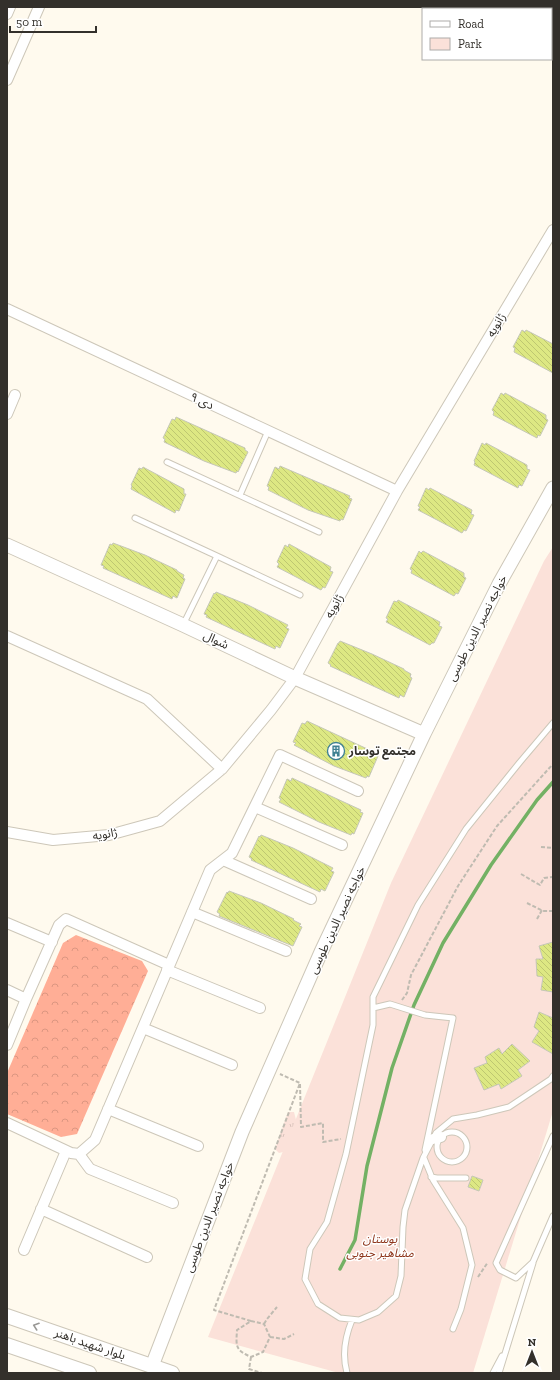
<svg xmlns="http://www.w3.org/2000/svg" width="560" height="1380" viewBox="0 0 560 1380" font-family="'Zilla Slab','Noto Sans Arabic',serif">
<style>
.grass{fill:url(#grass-tufts)}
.forest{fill:url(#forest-crowns)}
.park{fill:#fbe1d9}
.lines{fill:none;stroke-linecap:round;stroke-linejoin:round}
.stream{stroke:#73b164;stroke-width:3.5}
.building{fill:url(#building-back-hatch);stroke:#c5c7b8}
.service-casing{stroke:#cdc7b9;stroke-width:7}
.minor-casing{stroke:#cdc7b9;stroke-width:12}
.tertiary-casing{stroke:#cdc7b9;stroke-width:15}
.secondary-casing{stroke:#cdc7b9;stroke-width:16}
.path{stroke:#bfbbb1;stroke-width:2;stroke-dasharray:4 2;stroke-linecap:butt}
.service{stroke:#fff;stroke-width:5}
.minor{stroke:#fff;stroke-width:10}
.tertiary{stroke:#fff;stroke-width:13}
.secondary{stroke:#fff;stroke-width:14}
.oneway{stroke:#999895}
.labels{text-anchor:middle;stroke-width:3;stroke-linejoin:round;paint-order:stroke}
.street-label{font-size:12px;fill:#33302b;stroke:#fff}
.poi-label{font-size:12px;font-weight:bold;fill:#33302b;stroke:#fff;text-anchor:start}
.park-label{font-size:12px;font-style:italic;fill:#8e361c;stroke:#fff}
</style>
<defs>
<pattern id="grass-tufts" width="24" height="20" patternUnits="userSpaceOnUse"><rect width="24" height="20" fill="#fbe1d9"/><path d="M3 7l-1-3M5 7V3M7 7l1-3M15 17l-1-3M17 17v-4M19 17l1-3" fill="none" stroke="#d8c1ba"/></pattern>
<pattern id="forest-crowns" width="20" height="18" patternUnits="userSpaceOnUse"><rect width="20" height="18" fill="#ffae96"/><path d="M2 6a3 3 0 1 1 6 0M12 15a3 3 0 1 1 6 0" fill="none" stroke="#db9681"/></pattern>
<pattern id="building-back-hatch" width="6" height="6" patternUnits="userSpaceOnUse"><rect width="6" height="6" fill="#dde883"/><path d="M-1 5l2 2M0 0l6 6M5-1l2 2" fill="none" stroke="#bec771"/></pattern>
</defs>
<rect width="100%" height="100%" fill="#fffaee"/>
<path class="grass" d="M 288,1112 L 294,1112 L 297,1124 L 283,1152 L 279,1153 L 275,1149 Z"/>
<path class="forest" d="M 76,935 L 142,961 L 148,971 L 77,1134 L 61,1137 L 7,1114 L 7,1073 L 63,943 Z"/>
<path class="park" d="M 553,547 L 553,1111 L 473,1373 L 339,1373 L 208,1337 L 391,883 L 544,561 Z"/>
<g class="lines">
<path class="stream" d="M 340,1269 L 355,1240 L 367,1166 L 392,1068 L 414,1005 L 443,943 L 491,865 L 537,800 L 553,782"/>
</g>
<path class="building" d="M 522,330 L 525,332 L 526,330 L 553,344 L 553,373 L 514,352 L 515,348 L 513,347 Z
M 501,393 L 504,395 L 505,393 L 546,415 L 546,419 L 548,420 L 540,436 L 538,435 L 537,438 L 493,415 L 494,412 L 492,410 Z
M 176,417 L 245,448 L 245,450 L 248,452 L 238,472 L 237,471 L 236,473 L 204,461 L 164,442 L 165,439 L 163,438 L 172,419 L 175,420 Z
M 482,443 L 485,445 L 486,443 L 527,465 L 527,469 L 530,470 L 522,486 L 519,485 L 518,488 L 474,465 L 475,462 L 474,461 Z
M 280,466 L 350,496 L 349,498 L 352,499 L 343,520 L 341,519 L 340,521 L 308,510 L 268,490 L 269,487 L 267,486 L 275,467 L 279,469 Z
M 143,467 L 184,489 L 184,494 L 186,494 L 179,511 L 176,510 L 175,513 L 131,489 L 132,486 L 131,485 L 139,468 L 142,469 Z
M 426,488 L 429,490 L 430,488 L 472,510 L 471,514 L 474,515 L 466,531 L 464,530 L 462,533 L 418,510 L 420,507 L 418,506 Z
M 113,543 L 145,555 L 177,570 L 177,571 L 184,575 L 183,578 L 185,579 L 177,598 L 173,596 L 172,599 L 103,568 L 104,566 L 101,565 L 110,544 L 112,545 Z
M 289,544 L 331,567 L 330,571 L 333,572 L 325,588 L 323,587 L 321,590 L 277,567 L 279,564 L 277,562 L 285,545 L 288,547 Z
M 419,551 L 421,553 L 423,551 L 464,573 L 464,577 L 466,578 L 458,594 L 456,593 L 454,596 L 411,573 L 412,570 L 410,569 Z
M 216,592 L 248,605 L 288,625 L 286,628 L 289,629 L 280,648 L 276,646 L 275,649 L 206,617 L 207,615 L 204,614 L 214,593 L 215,594 Z
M 398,600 L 440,622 L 439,626 L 442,627 L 434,643 L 432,643 L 430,645 L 386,622 L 388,619 L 386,618 L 394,601 L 397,602 Z
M 340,641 L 372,654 L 404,669 L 404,670 L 411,674 L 410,677 L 412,678 L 404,697 L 400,695 L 399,698 L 330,666 L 331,665 L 328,663 L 338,643 L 339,643 Z
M 307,721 L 376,753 L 375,754 L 378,756 L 369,777 L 367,776 L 366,778 L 334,766 L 294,745 L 296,743 L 293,742 L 302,723 L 305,724 Z
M 292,778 L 361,810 L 360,812 L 363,813 L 354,834 L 352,833 L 351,835 L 319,822 L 279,802 L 281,799 L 279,798 L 287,779 L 291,781 Z
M 261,835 L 293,848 L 333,868 L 331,871 L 334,872 L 325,891 L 321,889 L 320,892 L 251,860 L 252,859 L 249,857 L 259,836 L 260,837 Z
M 229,891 L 261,903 L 294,919 L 293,920 L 301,924 L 299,926 L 302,927 L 293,946 L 219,916 L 220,914 L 217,912 L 227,892 L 228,893 Z
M 553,942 L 553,992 L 541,990 L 543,977 L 537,976 L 536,959 L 543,959 L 539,946 Z
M 539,1012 L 553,1018 L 553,1054 L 532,1042 L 539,1031 L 534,1027 Z
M 512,1044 L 530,1061 L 518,1070 L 522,1076 L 501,1089 L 499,1084 L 484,1090 L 474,1068 L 487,1063 L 485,1057 L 499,1048 L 502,1054 Z
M 472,1176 L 483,1180 L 479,1191 L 468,1187 Z"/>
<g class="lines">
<g class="service-casing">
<path id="service" d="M 167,462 L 319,532
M 240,495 L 268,431
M 135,518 L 217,556 L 300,595
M 183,625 L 217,556
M 553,723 L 520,762 L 466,829 L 418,905 L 373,997 L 373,1025 L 346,1154 L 327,1222 L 310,1249 L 305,1279 L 318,1304 L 340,1318 L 359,1320 L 378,1312 L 396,1296 L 401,1276 L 403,1227 L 405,1210 L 423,1158 L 436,1133 L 453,1119 L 477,1115 L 509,1107 L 551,1079 L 553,1076
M 373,1008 L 390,1004 L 425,1015 L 453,1018 L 425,1150
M437 1147a15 15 0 1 1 30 0a15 15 0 1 1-30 0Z
M 553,1136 L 496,1263 L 500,1270 L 516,1278 L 533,1262 L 553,1216
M 424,1158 L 433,1180 L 463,1228 L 472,1265 L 461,1309 L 453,1329
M 431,1177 L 437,1178 L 466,1178
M 347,1373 C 342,1355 345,1337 352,1320
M 493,1373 L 502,1356
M 499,1373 L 533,1263"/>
</g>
<g class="minor-casing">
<path id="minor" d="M 7,14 L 10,7
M 7,80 L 39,7
M 7,309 L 397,491
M 7,414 L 15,395
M 7,636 L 147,699 L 222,769
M 255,807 L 342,845
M 7,832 L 53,840 L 109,835 L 160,821 L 222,769 L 271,710 L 295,678 L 397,491 L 553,230
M 223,860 L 311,899
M 192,912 L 286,951
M 7,923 L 52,942
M 167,970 L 260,1008
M 7,990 L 26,999
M 143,1028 L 232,1065
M 7,1045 L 26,999 L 59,925 L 66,919 L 169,965
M 108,1109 L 198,1146
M 7,1123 L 71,1153 L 79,1154 L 95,1140 L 210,870 L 232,853 L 280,755 L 358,791
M 433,1139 L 441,1137
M 79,1154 L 90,1169 L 173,1203
M 41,1209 L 147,1257
M 24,1250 L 66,1151"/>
</g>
<g class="tertiary-casing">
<path id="tertiary" d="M 7,545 L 183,625 L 295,678 L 424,734
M 152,1366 L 242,1132 L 321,952 L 424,734 L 499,584 L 553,488"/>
</g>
<g class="secondary-casing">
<path id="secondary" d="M 7,1316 L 172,1373
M 7,1345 L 89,1373"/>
</g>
<path class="path" d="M 541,847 L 553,848
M 521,874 L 540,885 L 544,878 L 553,877
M 527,903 L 543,911 L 553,911
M 537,919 L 542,910
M 402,1000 L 407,993 L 411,975 L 458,886 L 497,826 L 553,764
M 300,1084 L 301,1127 L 323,1123 L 323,1142 L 341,1139
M 478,1277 L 488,1262
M 251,1321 L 214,1310 L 300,1083 L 280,1074
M 251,1321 L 264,1324 L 270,1337 L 263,1352 L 251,1357 C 235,1350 236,1346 237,1330 Z
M 264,1324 L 267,1319 L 277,1307
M 270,1337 L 284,1339 L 294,1334
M 251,1357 L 249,1369 L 262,1373"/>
<use href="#service" class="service"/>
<use href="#minor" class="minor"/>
<use href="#tertiary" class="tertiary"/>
<use href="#secondary" class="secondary"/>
</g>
<defs><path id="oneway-chevron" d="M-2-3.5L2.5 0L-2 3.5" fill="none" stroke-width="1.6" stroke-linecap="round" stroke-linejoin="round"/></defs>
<use class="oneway" href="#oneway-chevron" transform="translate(36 1326) rotate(-161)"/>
<defs>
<g id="building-ring" transform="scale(0.9)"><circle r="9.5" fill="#fff" stroke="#3f8192" stroke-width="1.5"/><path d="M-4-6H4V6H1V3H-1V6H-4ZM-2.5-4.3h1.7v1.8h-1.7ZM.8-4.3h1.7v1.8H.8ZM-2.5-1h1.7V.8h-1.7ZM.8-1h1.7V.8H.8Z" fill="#3f8192"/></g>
</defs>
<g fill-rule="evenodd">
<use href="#building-ring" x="336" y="751"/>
</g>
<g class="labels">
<g class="street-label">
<text transform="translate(496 325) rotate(-59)" y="4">ژانویه</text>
<text transform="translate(202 401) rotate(25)" y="4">۹ دی</text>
<text transform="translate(334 606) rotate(-61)" y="4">ژانویه</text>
<text transform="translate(477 628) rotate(-63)" y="4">خواجه نصیر الدین طوسی</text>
<text transform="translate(216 640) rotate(25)" y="4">شوال</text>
<text transform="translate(105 834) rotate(-9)" y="4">ژانویه</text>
<text transform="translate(337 920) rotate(-65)" y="4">خواجه نصیر الدین طوسی</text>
<text transform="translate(209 1217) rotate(-69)" y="4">خواجه نصیر الدین طوسی</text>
<text transform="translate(90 1344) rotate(19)" y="4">بلوار شهید باهنر</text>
</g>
<g class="poi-label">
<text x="349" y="755">مجتمع توسار</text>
</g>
<g class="park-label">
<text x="380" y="1243">بوستان<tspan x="380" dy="14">مشاهیر جنوبی</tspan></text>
</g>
</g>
<rect width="560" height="1380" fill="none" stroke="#33302b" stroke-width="16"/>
<rect x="422" y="8" width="130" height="52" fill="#ffffff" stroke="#adacaa"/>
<rect x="430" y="21" width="20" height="6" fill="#ffffff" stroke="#adacaa"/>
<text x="458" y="28" font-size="12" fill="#33302b">Road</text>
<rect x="430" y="38" width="20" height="12" fill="#fbe1d9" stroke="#adacaa"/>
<text x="458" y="48" font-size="12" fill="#33302b">Park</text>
<g transform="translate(532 1352)" stroke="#ffffff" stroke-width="3" paint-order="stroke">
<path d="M0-3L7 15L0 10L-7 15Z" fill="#33302b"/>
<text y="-6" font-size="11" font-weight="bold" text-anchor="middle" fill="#33302b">N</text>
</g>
<path d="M10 26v6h86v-6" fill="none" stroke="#33302b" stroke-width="2"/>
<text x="16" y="26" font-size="12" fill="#33302b" stroke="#ffffff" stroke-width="3" paint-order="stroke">50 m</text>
</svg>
